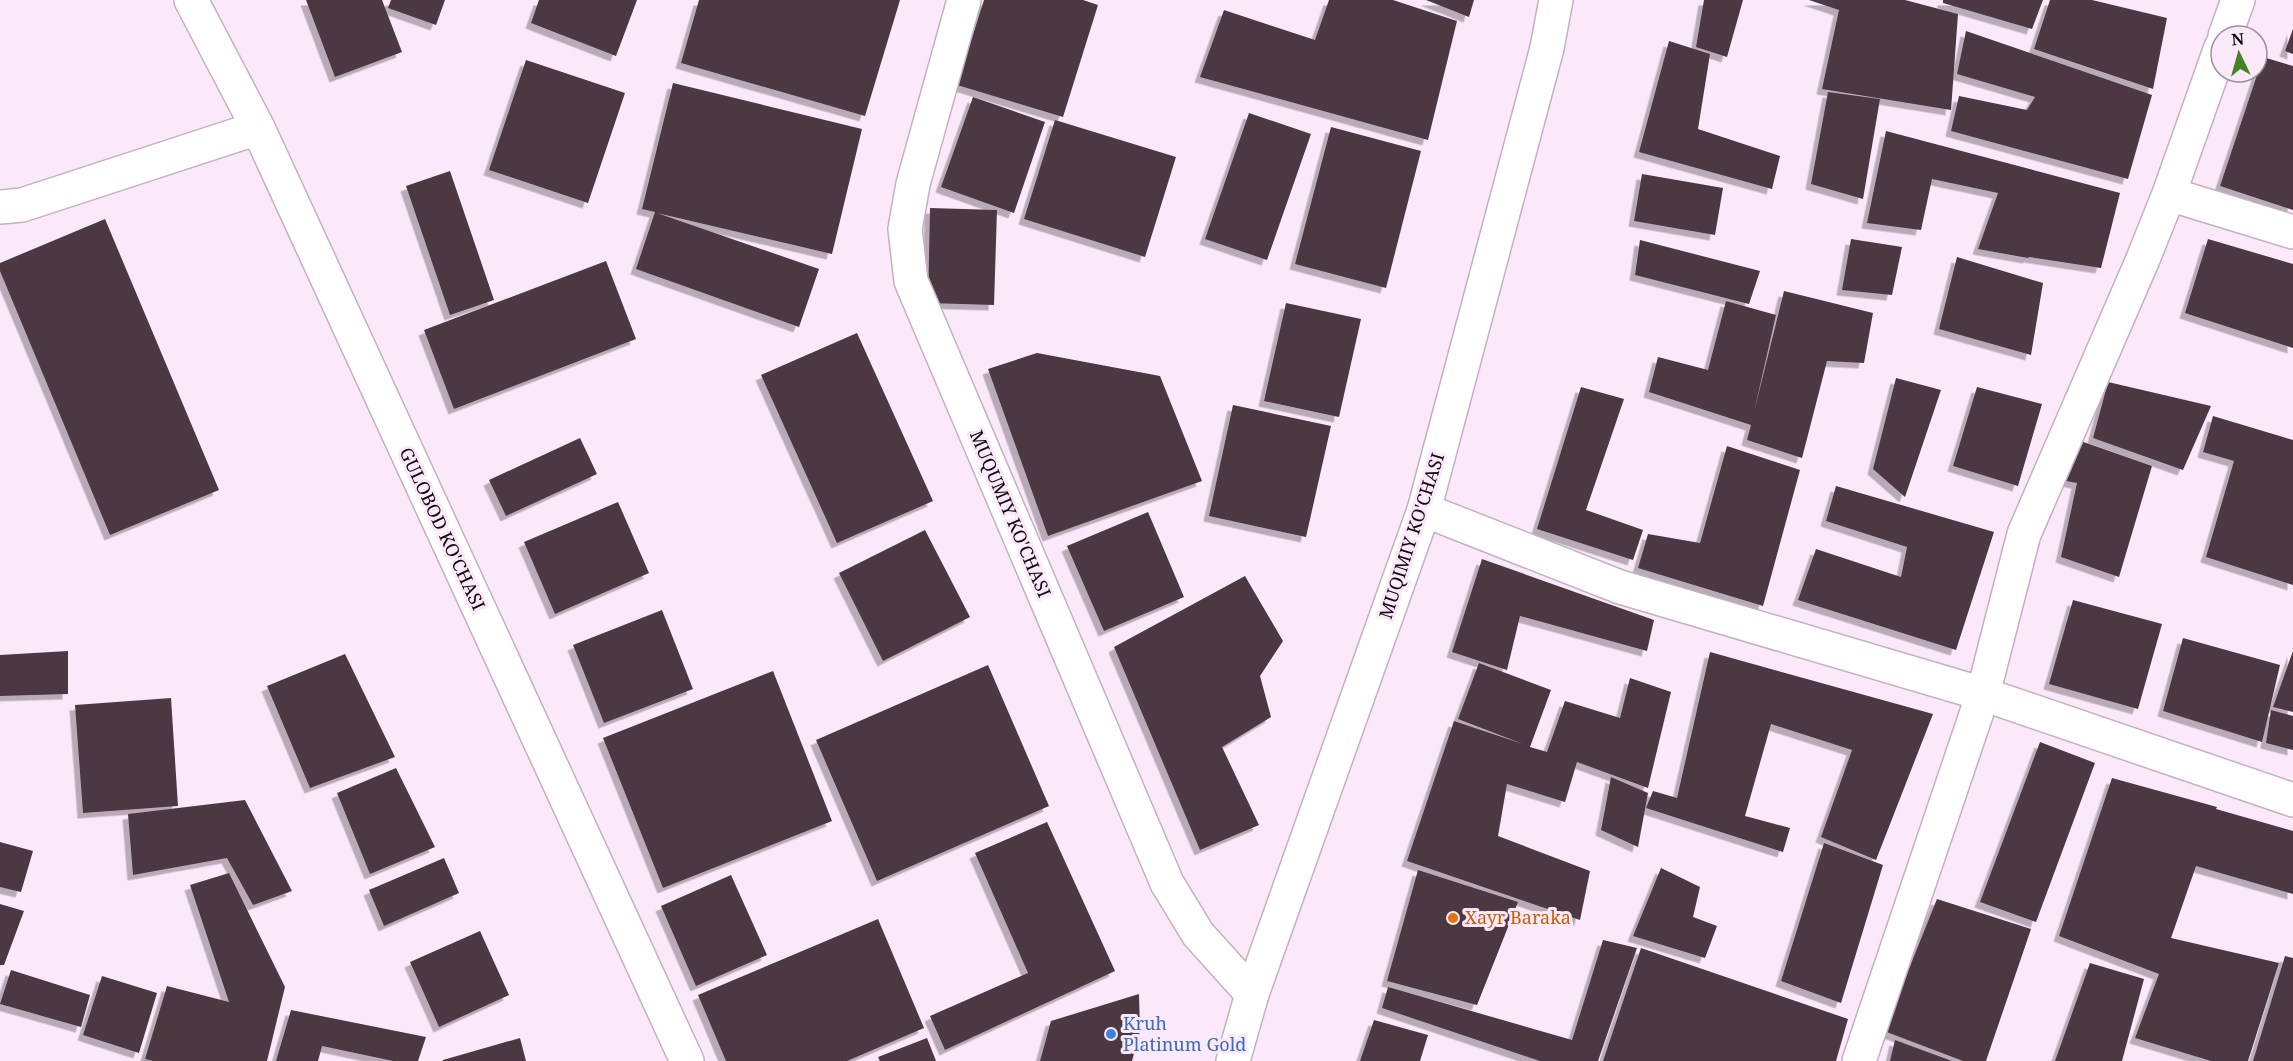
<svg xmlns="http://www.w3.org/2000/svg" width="2293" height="1061" viewBox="0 0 2293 1061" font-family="'Noto Serif',serif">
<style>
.building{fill:#4b3942;filter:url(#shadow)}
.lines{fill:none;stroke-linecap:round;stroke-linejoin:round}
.minor-casing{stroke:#c3b1c1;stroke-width:36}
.major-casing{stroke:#c3b1c1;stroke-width:36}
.minor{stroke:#fff;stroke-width:33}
.major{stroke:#fff;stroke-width:33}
.food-dot{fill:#e8710a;stroke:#fbe8f9;stroke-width:2}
.shop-dot{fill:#3f7fe0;stroke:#fbe8f9;stroke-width:2}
.labels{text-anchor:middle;stroke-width:6;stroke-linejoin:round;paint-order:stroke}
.street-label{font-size:18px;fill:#0f090f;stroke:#fbe8f9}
.food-label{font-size:18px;fill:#c56008;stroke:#fbe8f9;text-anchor:start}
.shop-label{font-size:18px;fill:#366cbe;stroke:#fbe8f9;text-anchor:start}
</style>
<defs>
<filter id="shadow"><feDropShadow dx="-5.5" dy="5.5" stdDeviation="0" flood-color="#0004"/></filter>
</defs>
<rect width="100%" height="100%" fill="#fbe8f9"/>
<path class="building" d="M 306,0 L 382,0 L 402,52 L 335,77 Z
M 391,0 L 445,0 L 436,25 L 388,8 Z
M 539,0 L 637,0 L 616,56 L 531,23 Z
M 699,0 L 900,0 L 865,116 L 681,63 Z
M 984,0 L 1083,0 L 1098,5 L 1063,117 L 957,85 Z
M 1329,0 L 1393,0 L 1457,21 L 1428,140 L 1200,77 L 1224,10 L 1315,40 Z
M 1426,0 L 1474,0 L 1469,17 Z
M 1704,0 L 1743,0 L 1727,57 L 1696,47 Z
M 1809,0 L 1905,0 L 1958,14 L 1951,110 L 1822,89 L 1839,10 Z
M 1943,0 L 2043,0 L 2032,29 L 1943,3 Z
M 2050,0 L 2092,0 L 2167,18 L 2153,89 L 2034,49 Z
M 2293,29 L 2293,54 L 2285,51 Z
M 1966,31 L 2152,95 L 2128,179 L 1951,131 L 1959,96 L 2027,110 L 2035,97 L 1957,74 Z
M 1669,41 L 1710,54 L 1698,129 L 1780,156 L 1772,189 L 1639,152 Z
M 2263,57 L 2293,66 L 2293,210 L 2220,186 Z
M 526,60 L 625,93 L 588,203 L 489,170 Z
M 673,83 L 862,129 L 832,254 L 657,213 L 819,269 L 799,327 L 636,269 L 655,212 L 642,209 Z
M 1828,92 L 1880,99 L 1863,199 L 1811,184 Z
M 973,97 L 1045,122 L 1014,213 L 941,187 Z
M 1249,113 L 1311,134 L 1267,260 L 1205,239 Z
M 1055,120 L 1176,157 L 1145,257 L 1024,219 Z
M 1331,127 L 1421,151 L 1386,288 L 1295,264 Z
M 1886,131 L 2120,193 L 2101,268 L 2029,257 L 2028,258 L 1978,249 L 1998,193 L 1932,179 L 1921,230 L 1867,223 Z
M 450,171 L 494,300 L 450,315 L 406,186 Z
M 1642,174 L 1723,188 L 1715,235 L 1634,221 Z
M 930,208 L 997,210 L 994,305 L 928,303 Z
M 105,219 L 219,490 L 110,535 L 0,271 L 0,263 Z
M 1851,239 L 1902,247 L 1892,295 L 1842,290 Z
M 2208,239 L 2293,264 L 2293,348 L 2185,313 Z
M 1640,240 L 1760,271 L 1749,304 L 1635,275 Z
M 1957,257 L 2043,283 L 2031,355 L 1939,329 Z
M 606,261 L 636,339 L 454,409 L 424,330 Z
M 1784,291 L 1873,313 L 1864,363 L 1827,361 L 1802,458 L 1747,440 L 1751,425 L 1649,392 L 1658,357 L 1708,370 L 1726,301 L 1776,315 L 1754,412 Z
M 1286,303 L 1361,319 L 1339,417 L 1264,401 Z
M 857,333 L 933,501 L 837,543 L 761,375 Z
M 1037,353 L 1160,376 L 1202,481 L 1048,536 L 988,369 Z
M 1896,378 L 1941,390 L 1905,497 L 1873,469 Z
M 2108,382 L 2211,406 L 2183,470 L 2093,438 Z
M 1581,387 L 1624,399 L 1586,510 L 1643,530 L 1633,560 L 1537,529 Z
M 1977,387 L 2042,404 L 2018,486 L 1953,466 Z
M 1233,405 L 1331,426 L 1306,537 L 1209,516 Z
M 2213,416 L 2293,440 L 2293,585 L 2206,557 L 2234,461 L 2203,452 Z
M 580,438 L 597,474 L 506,516 L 489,480 Z
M 2072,438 L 2152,466 L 2119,577 L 2061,557 L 2077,483 L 2061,480 Z
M 1727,446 L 1800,470 L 1763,606 L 1638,568 L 1648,534 L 1700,543 Z
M 1836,486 L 1994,532 L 1956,650 L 1798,600 L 1816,549 L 1901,577 L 1907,547 L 1826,521 Z
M 618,502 L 649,573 L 555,614 L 524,542 Z
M 1148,512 L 1184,597 L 1104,631 L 1067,546 Z
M 925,530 L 970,617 L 883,661 L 839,573 Z
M 1482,559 L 1654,620 L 1647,651 L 1520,616 L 1507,670 L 1452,652 Z
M 1245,576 L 1283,641 L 1260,676 L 1271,717 L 1222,747 L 1259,825 L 1200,850 L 1114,647 Z
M 2073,600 L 2162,624 L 2138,709 L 2049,684 Z
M 662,610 L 693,689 L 604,723 L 573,645 Z
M 2183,638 L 2280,665 L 2262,742 L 2163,711 Z
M 68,651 L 68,694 L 0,696 L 0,655 Z
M 2293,651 L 2293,712 L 2273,707 Z
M 1710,652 L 1933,714 L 1876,860 L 1821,837 L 1852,750 L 1771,724 L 1745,816 L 1790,828 L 1783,852 L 1646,808 L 1653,791 L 1677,798 Z
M 345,654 L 395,757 L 310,788 L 267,686 Z
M 1479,663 L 1551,690 L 1530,747 L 1547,752 L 1565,701 L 1620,718 L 1630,678 L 1671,692 L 1648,788 L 1577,762 L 1565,802 L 1507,784 L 1498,836 L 1590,871 L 1580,920 L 1407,861 L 1454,721 L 1523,744 L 1458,719 Z
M 988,665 L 1049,806 L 877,881 L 816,740 Z
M 773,671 L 832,821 L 663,888 L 603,738 Z
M 171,698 L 178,806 L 83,813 L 75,705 Z
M 2271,710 L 2293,716 L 2293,750 L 2266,743 Z
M 2040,742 L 2095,763 L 2036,922 L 1980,902 Z
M 396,768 L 435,847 L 370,874 L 337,793 Z
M 1611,777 L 1648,793 L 1638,847 L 1601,830 Z
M 2112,778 L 2217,807 L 2216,809 L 2293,831 L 2293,894 L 2196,866 L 2171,938 L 2279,963 L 2248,1061 L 2211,1061 L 2135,1038 L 2159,974 L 2059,936 Z
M 245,800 L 292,891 L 253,905 L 227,858 L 133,875 L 128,814 Z
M 1047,822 L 1115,971 L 945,1050 L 930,1016 L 1028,973 L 975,853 Z
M 0,842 L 33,851 L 21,892 L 0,887 Z
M 1824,843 L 1883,865 L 1841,1003 L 1781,981 Z
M 444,858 L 459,893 L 384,926 L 369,890 Z
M 1661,868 L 1700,887 L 1693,917 L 1717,926 L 1705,958 L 1633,936 Z
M 1418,870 L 1518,902 L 1477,1005 L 1387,981 Z
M 229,873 L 285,987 L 267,1061 L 153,1061 L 145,1059 L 167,986 L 229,1002 L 190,885 Z
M 731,875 L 767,955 L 696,986 L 661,906 Z
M 1937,899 L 2031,929 L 1986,1061 L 1963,1061 L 1884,1031 Z
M 0,904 L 24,911 L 4,965 L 0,965 Z
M 878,919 L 924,1028 L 847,1061 L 726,1061 L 698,995 Z
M 480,931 L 509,995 L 439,1027 L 410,962 Z
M 1603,940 L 1637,948 L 1598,1061 L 1540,1061 L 1382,1008 L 1388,987 L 1572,1040 Z
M 1641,948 L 1848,1019 L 1836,1061 L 1603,1061 Z
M 2285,956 L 2293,958 L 2293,1061 L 2253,1061 Z
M 2090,963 L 2144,979 L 2122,1061 L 2055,1061 Z
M 11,970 L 90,995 L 81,1027 L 0,1004 Z
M 102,976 L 157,993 L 139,1053 L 83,1035 Z
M 1139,994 L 1140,1031 L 1132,1061 L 1040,1061 L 1051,1021 Z
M 291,1010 L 426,1037 L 418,1061 L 393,1061 L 322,1046 L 318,1061 L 276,1061 Z
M 1374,1020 L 1428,1035 L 1420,1061 L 1360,1061 Z
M 520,1038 L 526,1061 L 443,1061 L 443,1060 Z
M 927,1038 L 936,1061 L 880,1061 L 878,1057 Z
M 1895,1040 L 1952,1061 L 1890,1061 Z"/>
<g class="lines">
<g class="minor-casing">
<path id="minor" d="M 964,0 L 913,184 L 905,229 L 911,281 L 1167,883 L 1198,934 L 1252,994
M 2225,36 L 2238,0
M 2169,194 L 2293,232
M 1424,510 L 1620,587 L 1983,694 L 2293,800
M 1859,1061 L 1983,694 L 2024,534 L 2143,259 L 2169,194 L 2221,47"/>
</g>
<g class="major-casing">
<path id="major" d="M 191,0 L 258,128 L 687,1061
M 0,207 L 22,205 L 258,128
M 1233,1061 L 1252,994 L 1424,510 L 1547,48 L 1556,0"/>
</g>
<use href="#minor" class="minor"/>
<use href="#major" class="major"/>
</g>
<circle class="food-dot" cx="1453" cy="918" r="6"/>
<circle class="shop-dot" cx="1111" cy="1034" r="6"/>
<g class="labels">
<g class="street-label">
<text transform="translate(1010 514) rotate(67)" y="6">MUQUMIY KO'CHASI</text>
<text transform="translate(442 529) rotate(65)" y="6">GULOBOD KO'CHASI</text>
<text transform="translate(1412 536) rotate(-72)" y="6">MUQIMIY KO'CHASI</text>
</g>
<g class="food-label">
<text x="1465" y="924">Xayr Baraka</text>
</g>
<g class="shop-label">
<text x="1123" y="1030">Kruh<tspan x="1123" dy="21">Platinum Gold</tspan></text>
</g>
</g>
<g transform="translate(2239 54) rotate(355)"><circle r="28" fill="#fbe8f9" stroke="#9d8f9b" stroke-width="1.5"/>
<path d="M0-4.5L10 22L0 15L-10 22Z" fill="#448426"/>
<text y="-9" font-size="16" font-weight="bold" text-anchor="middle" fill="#0f090f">N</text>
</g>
</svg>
